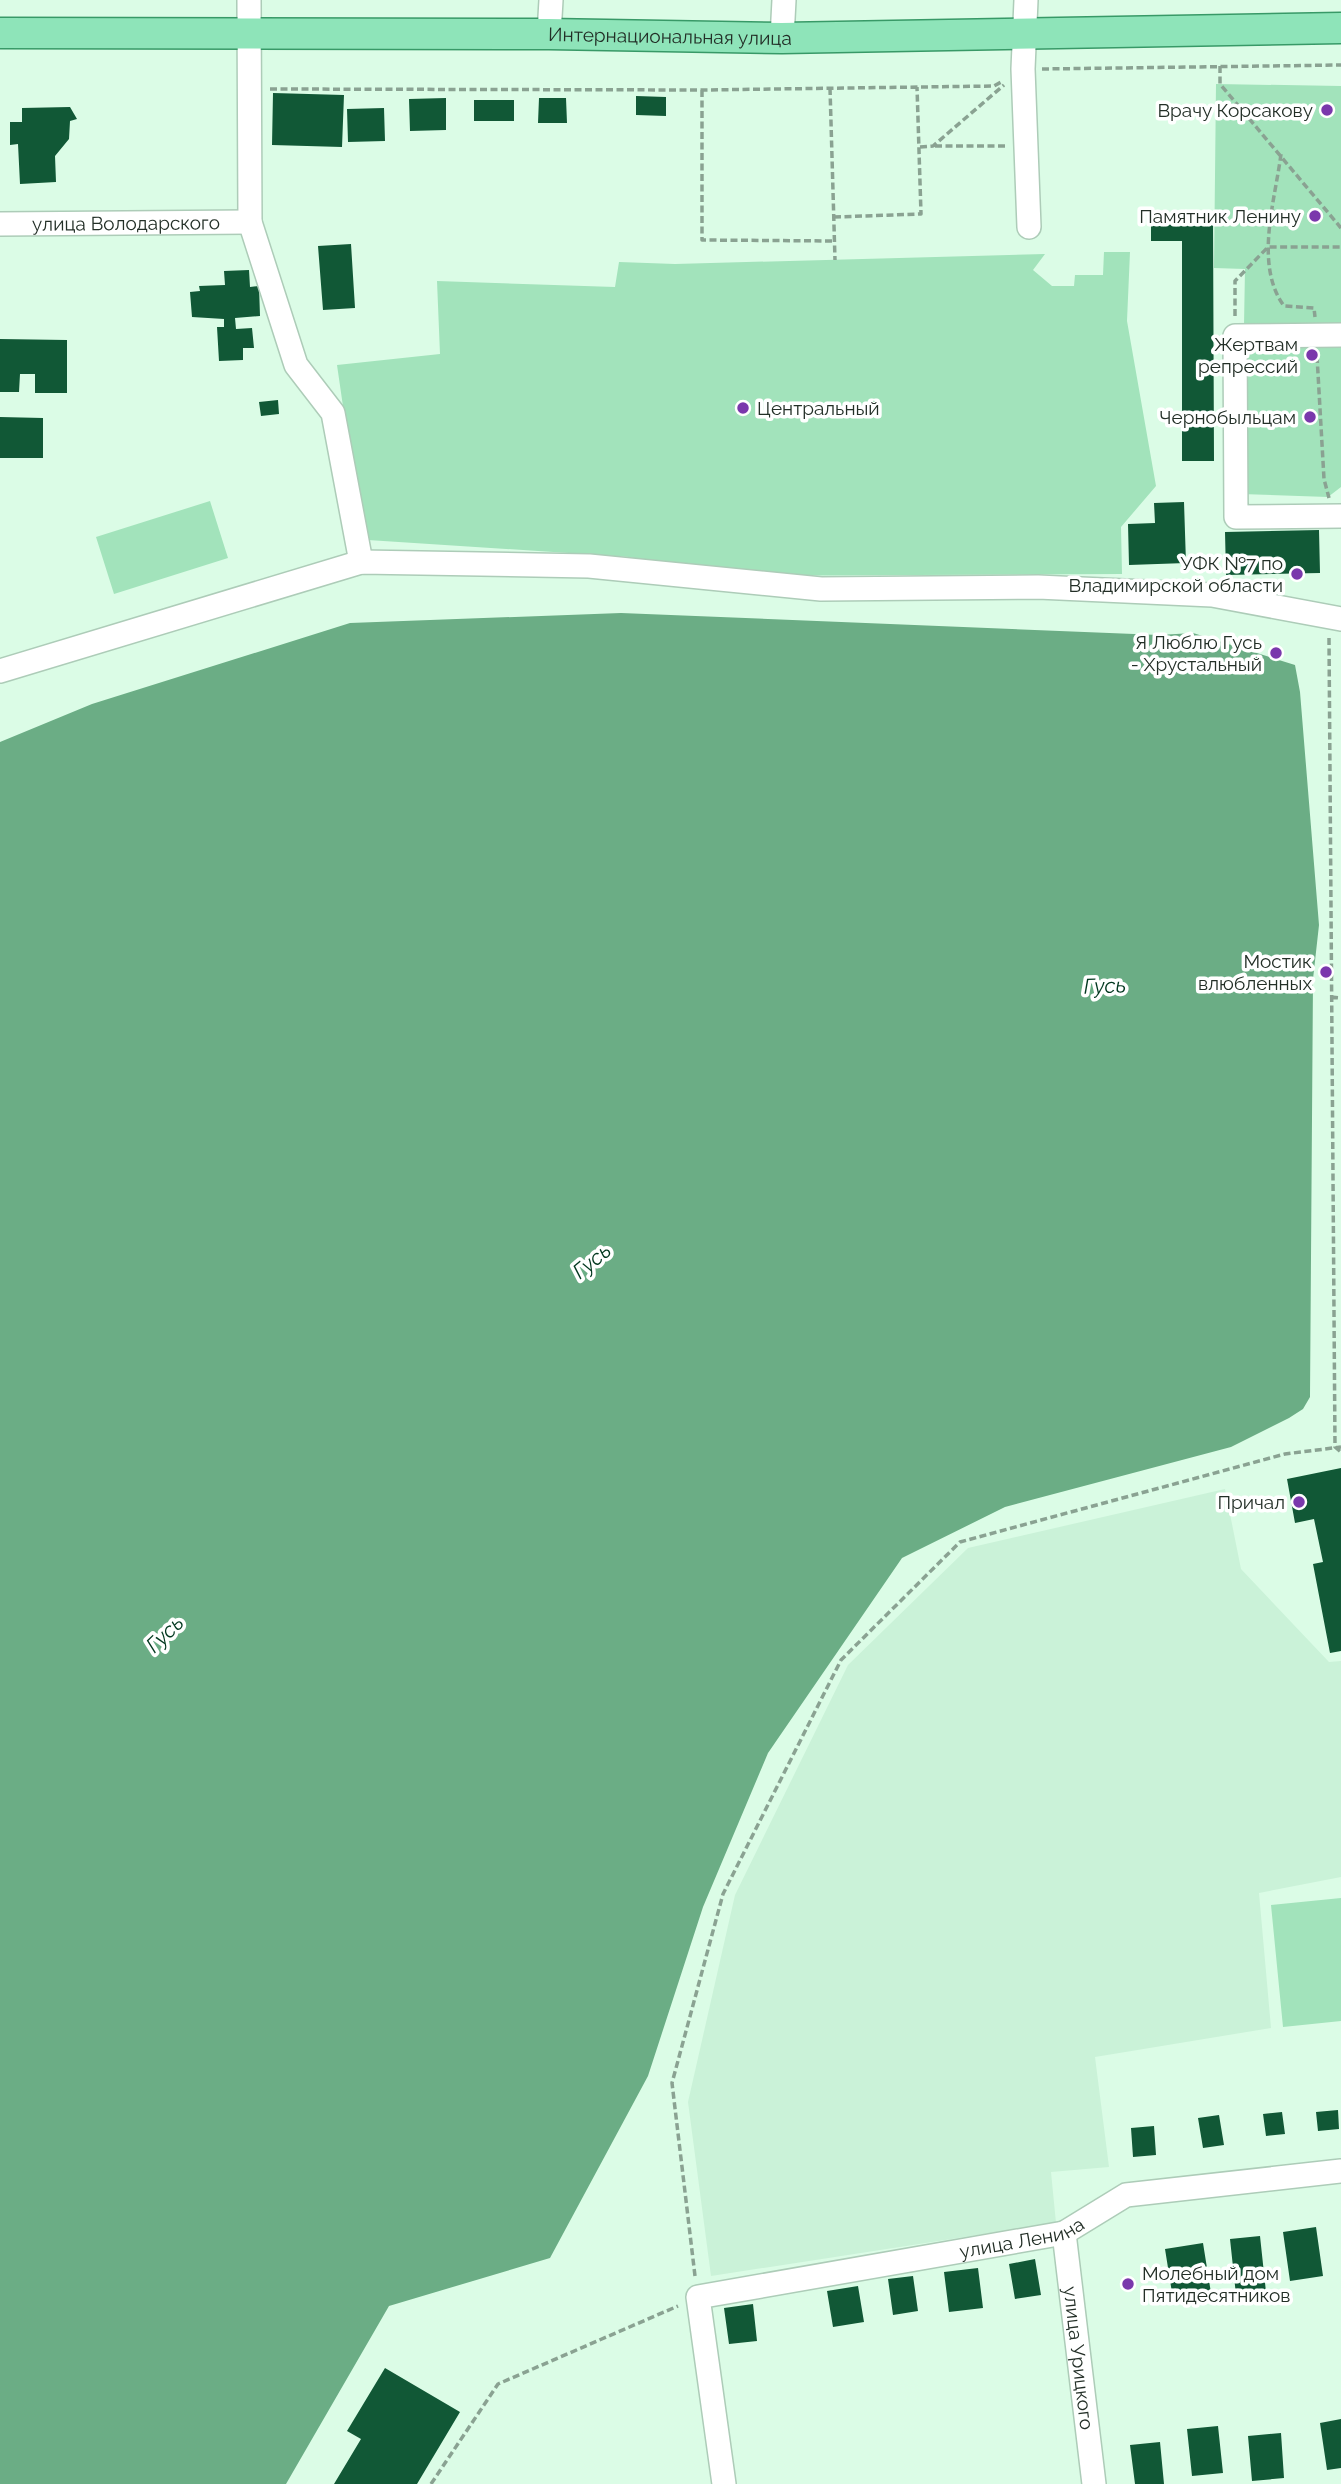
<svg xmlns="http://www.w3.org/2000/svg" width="1341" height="2484" viewBox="0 0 1341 2484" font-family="Raleway,sans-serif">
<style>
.built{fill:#caf2d8}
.green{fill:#a2e3bb}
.water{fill:#6bad85}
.building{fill:#115836}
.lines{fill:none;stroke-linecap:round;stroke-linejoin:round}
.minor-casing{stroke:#adccb8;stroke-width:26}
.major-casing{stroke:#389967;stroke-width:33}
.path{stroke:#8aa292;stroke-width:3.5;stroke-dasharray:7 3.5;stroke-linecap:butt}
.minor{stroke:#fff;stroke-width:23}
.major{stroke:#8ee4b9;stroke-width:30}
.poi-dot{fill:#7a38ac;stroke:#fff;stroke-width:2.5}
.labels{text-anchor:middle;stroke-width:7;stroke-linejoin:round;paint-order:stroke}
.street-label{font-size:19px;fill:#232f27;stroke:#fff}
.poi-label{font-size:19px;fill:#232f27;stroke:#fff;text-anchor:end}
.water-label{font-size:21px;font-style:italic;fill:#00371e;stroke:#fff}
</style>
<rect width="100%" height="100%" fill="#dbfce6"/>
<path class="built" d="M 1225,1489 L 1241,1569 L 1329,1662 L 1341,1661 L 1341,1877 L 1259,1893 L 1271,2028 L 1095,2057 L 1109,2167 L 1051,2172 L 1056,2223 L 711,2276 L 688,2102 L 735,1895 L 848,1665 L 968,1548 Z"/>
<path class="green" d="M 1216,84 L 1341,86 L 1341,487 L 1328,497 L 1241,494 L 1245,269 L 1214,268 Z
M 1104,252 L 1130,252 L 1127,321 L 1156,486 L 1121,527 L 1122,574 L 720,576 L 629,557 L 368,540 L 362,537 L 337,365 L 440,354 L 437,281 L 615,287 L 619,262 L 675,264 L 1045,254 L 1033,270 L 1052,286 L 1074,286 L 1075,275 L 1103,275 Z
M 210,501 L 228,558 L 114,594 L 96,537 Z
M 1341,1898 L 1341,2021 L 1283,2027 L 1271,1905 Z"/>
<path class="water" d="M 621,613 L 1159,635 L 1193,633 L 1295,665 L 1300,692 L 1319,925 L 1313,979 L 1310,1397 L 1303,1409 L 1289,1418 L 1231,1447 L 1005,1507 L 902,1558 L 768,1753 L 703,1907 L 648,2076 L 550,2258 L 389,2306 L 286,2484 L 0,2484 L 0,742 L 92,704 L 350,623 Z"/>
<path class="building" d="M 273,93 L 344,95 L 342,147 L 272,145 Z
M 636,96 L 666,97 L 666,116 L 636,115 Z
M 446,98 L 446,130 L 410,131 L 409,99 Z
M 539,98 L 566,98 L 567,123 L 538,123 Z
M 474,100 L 514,100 L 514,121 L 474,121 Z
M 70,107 L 77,119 L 70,121 L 69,139 L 55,156 L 56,182 L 20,184 L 18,144 L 10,145 L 10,122 L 22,122 L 22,108 Z
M 384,108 L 385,141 L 348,142 L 347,109 Z
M 1151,216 L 1213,216 L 1214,461 L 1182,461 L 1182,241 L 1151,241 Z
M 351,244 L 355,308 L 323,310 L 318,246 Z
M 249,270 L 250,287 L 259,286 L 260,316 L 235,318 L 236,329 L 252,328 L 254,348 L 243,348 L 243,360 L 219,361 L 217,327 L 224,327 L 224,319 L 192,317 L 190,292 L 200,291 L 199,286 L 225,285 L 224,271 Z
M 0,339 L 67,340 L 67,393 L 35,393 L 35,374 L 20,374 L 19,392 L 0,392 Z
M 278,400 L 279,414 L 261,416 L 259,402 Z
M 0,417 L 43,418 L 43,458 L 0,458 Z
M 1184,502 L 1186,563 L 1129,565 L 1128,524 L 1155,523 L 1154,503 Z
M 1319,530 L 1320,573 L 1226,575 L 1225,532 Z
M 1341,1468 L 1341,1651 L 1330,1653 L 1313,1564 L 1323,1562 L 1314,1519 L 1295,1523 L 1287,1479 Z
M 1338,2110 L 1339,2129 L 1318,2131 L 1316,2112 Z
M 1282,2112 L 1285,2134 L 1266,2136 L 1263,2114 Z
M 1219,2115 L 1224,2145 L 1203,2148 L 1198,2118 Z
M 1154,2126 L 1156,2155 L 1133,2157 L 1131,2128 Z
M 1316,2227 L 1323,2276 L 1290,2281 L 1283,2232 Z
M 1260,2236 L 1266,2292 L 1236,2295 L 1230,2239 Z
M 1203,2243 L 1211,2293 L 1173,2299 L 1165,2249 Z
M 1035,2259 L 1041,2295 L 1015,2299 L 1009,2264 Z
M 978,2268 L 983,2308 L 949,2312 L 944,2272 Z
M 913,2276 L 918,2311 L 893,2315 L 888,2279 Z
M 858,2286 L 864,2322 L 833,2327 L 827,2291 Z
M 753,2304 L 757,2341 L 729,2344 L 724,2308 Z
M 385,2368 L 460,2412 L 417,2484 L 334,2484 L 361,2439 L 347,2431 Z
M 1341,2419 L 1341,2468 L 1327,2470 L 1320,2423 Z
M 1218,2426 L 1223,2473 L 1192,2476 L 1187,2429 Z
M 1281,2433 L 1284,2478 L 1252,2481 L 1248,2436 Z
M 1160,2442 L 1164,2484 L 1135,2484 L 1130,2445 Z"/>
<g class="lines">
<g class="minor-casing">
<g id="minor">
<path d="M 249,0 L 250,222 L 296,365 L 333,413 L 361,562"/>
<path d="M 1026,0 L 1023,69 L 1029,227"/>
<path d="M 549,34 L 551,0"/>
<path d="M 782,38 L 784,0"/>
<path id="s1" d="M 0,224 L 250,222"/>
<path d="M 1341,335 L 1235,336 L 1236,517 L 1341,516"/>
<path d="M 0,671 L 361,562 L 589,566 L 821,589 L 1038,587 L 1212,595 L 1341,619"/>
<path id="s2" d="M 1064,2233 L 1094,2484"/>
<path id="s3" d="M 724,2484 L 698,2297 L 1064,2233 L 1126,2195 L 1341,2171"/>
</g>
</g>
<g class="major-casing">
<g id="major">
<path id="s4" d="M 0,33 L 549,34 L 782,38 L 1341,28"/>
</g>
</g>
<path class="path" d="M 1220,66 L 1220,84 L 1341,228
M 1042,69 L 1341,65
M 830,88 L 835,260
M 270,89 L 702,90 L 994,86 L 1003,81
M 702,90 L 702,240 L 835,241
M 935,146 L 1008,146
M 920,147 L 933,146 L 1004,85
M 1281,154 C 1275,201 1254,265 1284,306 L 1314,308 L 1315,317
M 834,217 L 921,214 L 917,87
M 1235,316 L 1235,281 L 1268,247 L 1341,247
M 1317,356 L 1324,479 L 1329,498
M 1329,638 L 1335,1447 L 1341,1452
M 1331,997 L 1341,998
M 695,2276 L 672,2083 L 723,1894 L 841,1660 L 960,1542 L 1285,1454 L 1341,1447
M 431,2484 L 498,2384 L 678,2306"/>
<use href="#minor" class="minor"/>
<use href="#major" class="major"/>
</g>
<g class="poi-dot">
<circle cx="1327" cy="110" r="7"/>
<circle cx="1315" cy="216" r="7"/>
<circle cx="1312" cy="355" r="7"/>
<circle cx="743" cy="408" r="7"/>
<circle cx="1310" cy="417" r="7"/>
<circle cx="1297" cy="574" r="7"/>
<circle cx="1276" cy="653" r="7"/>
<circle cx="1326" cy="972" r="7"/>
<circle cx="1299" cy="1502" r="7"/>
<circle cx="1128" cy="2284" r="7"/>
</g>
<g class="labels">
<g class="street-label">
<text dy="7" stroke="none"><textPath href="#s4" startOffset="670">Интернациональная улица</textPath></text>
<text dy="7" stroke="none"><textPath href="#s1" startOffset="126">улица Володарского</textPath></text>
<text dy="7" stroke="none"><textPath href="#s3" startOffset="518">улица Ленина</textPath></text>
<text dy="7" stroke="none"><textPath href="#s2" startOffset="126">улица Урицкого</textPath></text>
</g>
<g class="poi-label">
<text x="1313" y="117">Врачу Корсакову</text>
<text x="1301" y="223">Памятник Ленину</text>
<text x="1298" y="351">Жертвам<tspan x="1298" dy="22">репрессий</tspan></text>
<text x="757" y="415" text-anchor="start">Центральный</text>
<text x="1296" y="424">Чернобыльцам</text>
<text x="1283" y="570">УФК №7 по<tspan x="1283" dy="22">Владимирской области</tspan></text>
<text x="1262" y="649">Я Люблю Гусь<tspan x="1262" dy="22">- Хрустальный</tspan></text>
<text x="1312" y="968">Мостик<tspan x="1312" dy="22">влюбленных</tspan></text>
<text x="1285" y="1509">Причал</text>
<text x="1142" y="2280" text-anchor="start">Молебный дом<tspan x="1142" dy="22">Пятидесятников</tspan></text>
</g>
<g class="water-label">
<text transform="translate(1105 986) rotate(-2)" y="7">Гусь</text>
<text transform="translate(592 1261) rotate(-39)" y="7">Гусь</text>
<text transform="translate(165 1634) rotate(-44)" y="7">Гусь</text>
</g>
</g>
</svg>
